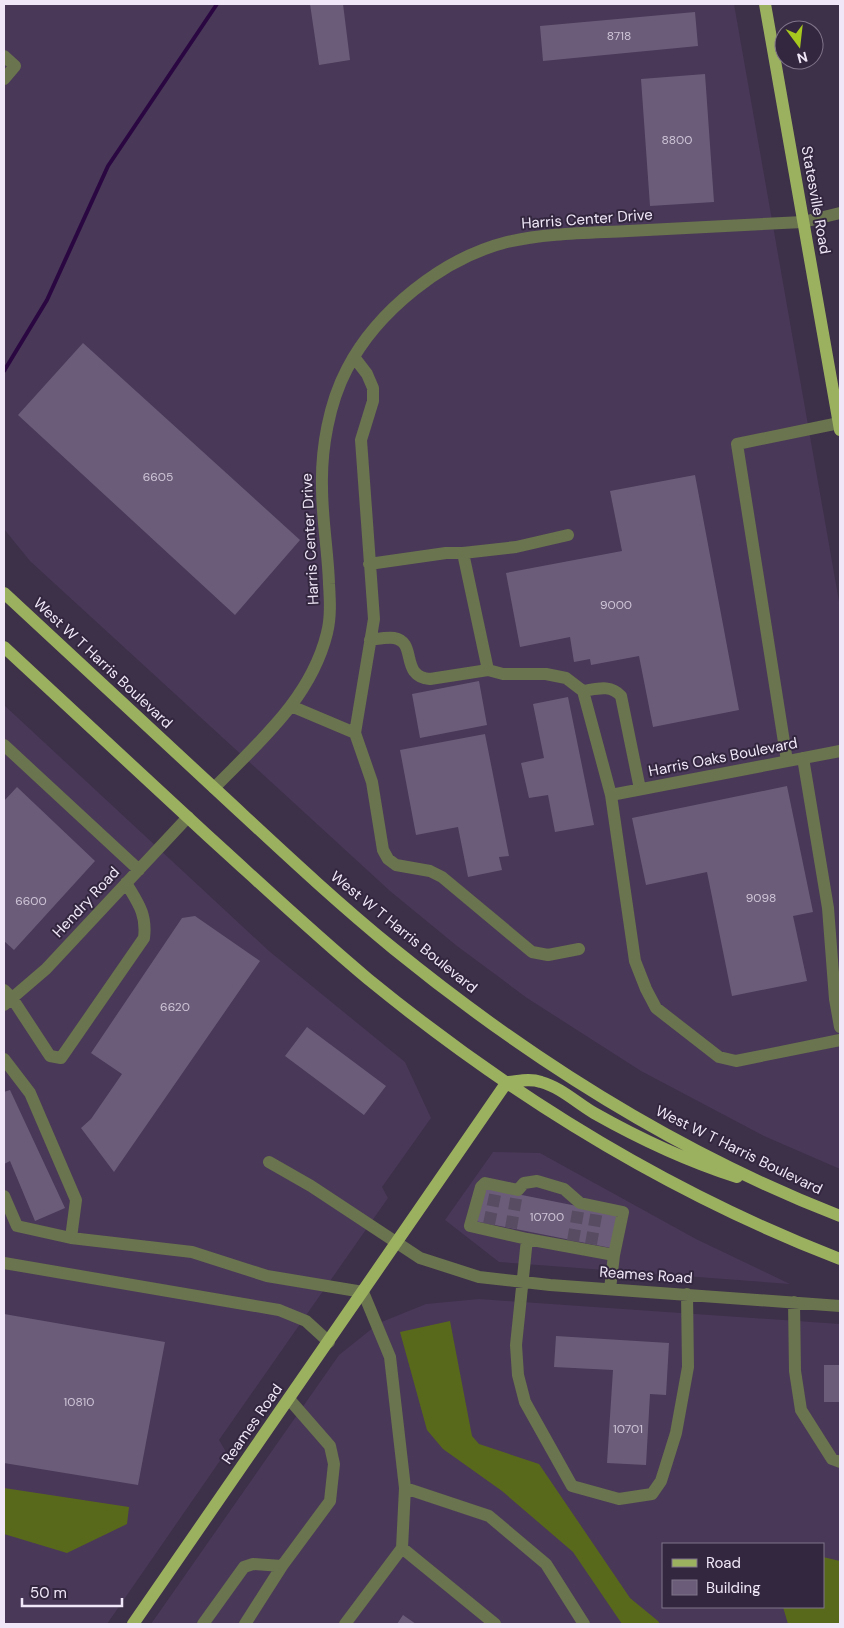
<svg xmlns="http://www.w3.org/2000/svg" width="844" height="1628" viewBox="0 0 844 1628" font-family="'DM Sans',sans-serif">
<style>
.built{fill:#493858;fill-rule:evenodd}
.forest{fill:#59691b}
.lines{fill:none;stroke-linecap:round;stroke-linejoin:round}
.stream{stroke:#2b0742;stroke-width:4}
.building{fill:#6b5d79}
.minor-tunnel{stroke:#584c63;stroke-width:12;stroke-dasharray:12 6;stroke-linecap:butt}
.minor{stroke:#6a744e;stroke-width:12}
.major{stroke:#9cb15f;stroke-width:12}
.labels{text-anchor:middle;stroke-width:4;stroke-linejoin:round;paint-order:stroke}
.number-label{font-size:12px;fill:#cfc5d8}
.street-label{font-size:15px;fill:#f0e8f8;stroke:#33263f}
</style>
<rect width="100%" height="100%" fill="#3d3049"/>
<path class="built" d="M 4,4 L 734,4 L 840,607 L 840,1169 L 764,1136 L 641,1071 L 527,998 L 457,946 L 390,891 L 30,561 L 4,529 Z
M 4,705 L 269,951 L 405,1062 L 431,1118 L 382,1187 L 388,1198 L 219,1440 L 226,1452 L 107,1624 L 4,1624 Z
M 493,1152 L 540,1153 L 696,1239 L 790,1284 L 499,1262 L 445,1220 Z
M 479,1299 L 840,1324 L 840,1624 L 151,1624 L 339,1355 L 379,1323 L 426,1304 ZM 663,1544 L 823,1544 L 823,1607 L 663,1607 Z"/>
<path class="forest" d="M 450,1321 L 472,1436 L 479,1444 L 539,1464 L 630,1598 L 658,1621 L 660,1624 L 622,1624 L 573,1552 L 502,1491 L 443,1449 L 427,1430 L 400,1332 Z
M 4,1488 L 129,1507 L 127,1524 L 67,1553 L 4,1534 Z
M 823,1557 L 840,1561 L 840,1624 L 788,1624 L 783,1607 L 823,1607 Z"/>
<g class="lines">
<path class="stream" d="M 4,371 L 47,300 L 108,166 L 217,4"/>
</g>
<path class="building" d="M 310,4 L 343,4 L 350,60 L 319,65 Z
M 695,12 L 698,46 L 543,61 L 540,26 Z
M 705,74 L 714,202 L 650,206 L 641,79 Z
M 83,343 L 300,540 L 235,615 L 18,415 Z
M 695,475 L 739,710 L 653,727 L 639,656 L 591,665 L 590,659 L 574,662 L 570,637 L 520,647 L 506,573 L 622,551 L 610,491 Z
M 479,681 L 487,725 L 420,738 L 412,694 Z
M 568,697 L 594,825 L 555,832 L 548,795 L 529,798 L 521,763 L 544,758 L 533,704 Z
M 485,734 L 509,856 L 499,857 L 502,870 L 468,877 L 458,827 L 416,835 L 400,750 Z
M 787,786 L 813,912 L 793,916 L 807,981 L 732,996 L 707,872 L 646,885 L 632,818 Z
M 17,787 L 95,861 L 14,950 L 4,941 L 4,801 Z
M 195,916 L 260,961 L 114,1172 L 81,1128 L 91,1119 L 122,1074 L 91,1053 L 182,918 Z
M 307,1027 L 386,1086 L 364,1115 L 285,1056 Z
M 10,1090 L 65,1208 L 35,1221 L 10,1161 L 4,1164 L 4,1092 Z
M 482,1187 L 617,1214 L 611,1248 L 475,1221 Z
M 4,1314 L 165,1342 L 138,1485 L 4,1463 Z
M 556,1336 L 669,1343 L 666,1395 L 650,1394 L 646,1465 L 607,1463 L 613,1370 L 554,1367 Z
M 824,1365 L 840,1365 L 840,1402 L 824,1402 Z
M 403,1615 L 416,1624 L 397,1624 Z"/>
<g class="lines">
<path class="minor-tunnel" d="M 489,1224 L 496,1190
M 511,1228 L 517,1193
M 573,1241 L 579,1206
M 591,1244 L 597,1210"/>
<path class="minor" d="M 4,56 L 15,66 L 4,79
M 568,535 L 516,547 L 463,553 L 488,670 L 503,674 L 546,674 L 566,678 L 583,691 L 611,795 L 635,961 L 646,989 L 656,1008 L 719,1057 L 736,1061 L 840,1040
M 369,564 L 446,553 L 463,553
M 370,640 C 378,639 387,637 394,638 C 418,642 399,676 430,679 L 488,670
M 583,691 C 597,689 610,684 621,696 L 640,789
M 291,706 L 355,733 L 374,619 L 361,440 L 373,401 L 373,388 L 367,374 L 354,357
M 355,733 L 372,782 L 383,850 L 388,859 L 396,865 L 430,871 L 442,877 L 532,952 L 548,955 L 579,949
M 4,745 L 139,870
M 803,758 L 828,908 L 835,999 L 840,1027
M 787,761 L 737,444 L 839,423
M 214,788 C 260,741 311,698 327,633 C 331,617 330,600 329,584 C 328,552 322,519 322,487 C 321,449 329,403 347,369 C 377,311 443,258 507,242 C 546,233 588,233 628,231 C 686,228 745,225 803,222 L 840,213
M 611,795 L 840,751
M 4,990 L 12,998 L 50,1056 L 61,1058 L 144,938 C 147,914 138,903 126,883
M 4,1005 L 46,969 L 188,817
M 4,1059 L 30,1093 L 76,1200 L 71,1238 L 192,1252 L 267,1276 L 363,1292 L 390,1357 L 405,1488 L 402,1548 L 345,1624
M 269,1162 L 311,1186 L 420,1258 L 479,1277 L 550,1285 L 840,1306
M 4,1196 L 17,1226 L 71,1238
M 527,1239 L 614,1255 L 623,1212 L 580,1203 L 564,1189 L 537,1181 L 524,1183 L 518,1190 L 485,1183 L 481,1187 L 470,1226 L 527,1239 L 516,1345 L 518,1375 L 525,1402 L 572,1486 L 619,1499 L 652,1494 L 661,1481 L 676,1433 L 688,1367 L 687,1294
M 4,1263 L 279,1310 L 306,1321 L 329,1342
M 610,1289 L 614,1255
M 794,1302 L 795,1371 L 801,1410 L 832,1459 L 840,1462
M 405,1488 L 489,1516 L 546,1564 L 584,1624
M 402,1548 L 495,1624
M 203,1624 L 244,1567 L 253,1564 L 282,1566
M 245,1624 L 282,1566 L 330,1501 L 334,1464 L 330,1446 L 289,1399"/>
<path class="major" d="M 765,4 L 840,430
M 4,593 C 77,661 151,729 225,798 C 280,849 335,901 394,949 C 528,1058 678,1153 840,1216
M 4,647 C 72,710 140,773 208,836 C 261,884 313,933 368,979 C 510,1095 669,1193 840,1259
M 507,1082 C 519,1081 530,1078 541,1082 C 560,1087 577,1103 594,1113 C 640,1139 687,1161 737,1177
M 133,1624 L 507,1082"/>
</g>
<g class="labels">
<g class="number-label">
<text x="619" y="40">8718</text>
<text x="677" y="144">8800</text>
<text x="158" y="481">6605</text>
<text x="616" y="609">9000</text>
<text x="761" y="902">9098</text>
<text x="31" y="905">6600</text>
<text x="175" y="1011">6620</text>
<text x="547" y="1221">10700</text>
<text x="79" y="1406">10810</text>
<text x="628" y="1433">10701</text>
</g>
<g class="street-label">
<text transform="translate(816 200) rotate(80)" y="5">Statesville Road</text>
<text transform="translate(587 219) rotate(-4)" y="5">Harris Center Drive</text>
<text transform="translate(310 539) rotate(-93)" y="5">Harris Center Drive</text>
<text transform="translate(103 663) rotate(43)" y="5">West W T Harris Boulevard</text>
<text transform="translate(723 757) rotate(-11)" y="5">Harris Oaks Boulevard</text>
<text transform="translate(86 902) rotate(-47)" y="5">Hendry Road</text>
<text transform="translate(404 932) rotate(39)" y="5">West W T Harris Boulevard</text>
<text transform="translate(739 1150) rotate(26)" y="5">West W T Harris Boulevard</text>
<text transform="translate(646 1275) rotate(4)" y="5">Reames Road</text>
<text transform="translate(252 1424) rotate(-55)" y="5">Reames Road</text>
</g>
</g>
<rect width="844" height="1628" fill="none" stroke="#f0e8f8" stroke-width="10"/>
<rect x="662" y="1543" width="162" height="65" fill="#33263f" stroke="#7f7489"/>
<rect x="672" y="1559" width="25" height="8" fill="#9cb15f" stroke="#7f7489"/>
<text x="706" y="1568" font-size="15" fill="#f0e8f8">Road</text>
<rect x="672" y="1580" width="25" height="15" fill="#6b5d79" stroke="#7f7489"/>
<text x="706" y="1593" font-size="15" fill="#f0e8f8">Building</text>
<g transform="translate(799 45) rotate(165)"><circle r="24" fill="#33263f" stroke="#7f7489"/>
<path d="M0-4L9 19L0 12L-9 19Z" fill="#a7c81e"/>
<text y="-8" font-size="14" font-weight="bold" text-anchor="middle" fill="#f0e8f8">N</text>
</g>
<path d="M22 1598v8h100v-8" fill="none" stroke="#f0e8f8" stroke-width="2.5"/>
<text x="30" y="1598" font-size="15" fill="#f0e8f8" stroke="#33263f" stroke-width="4" paint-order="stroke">50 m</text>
</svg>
